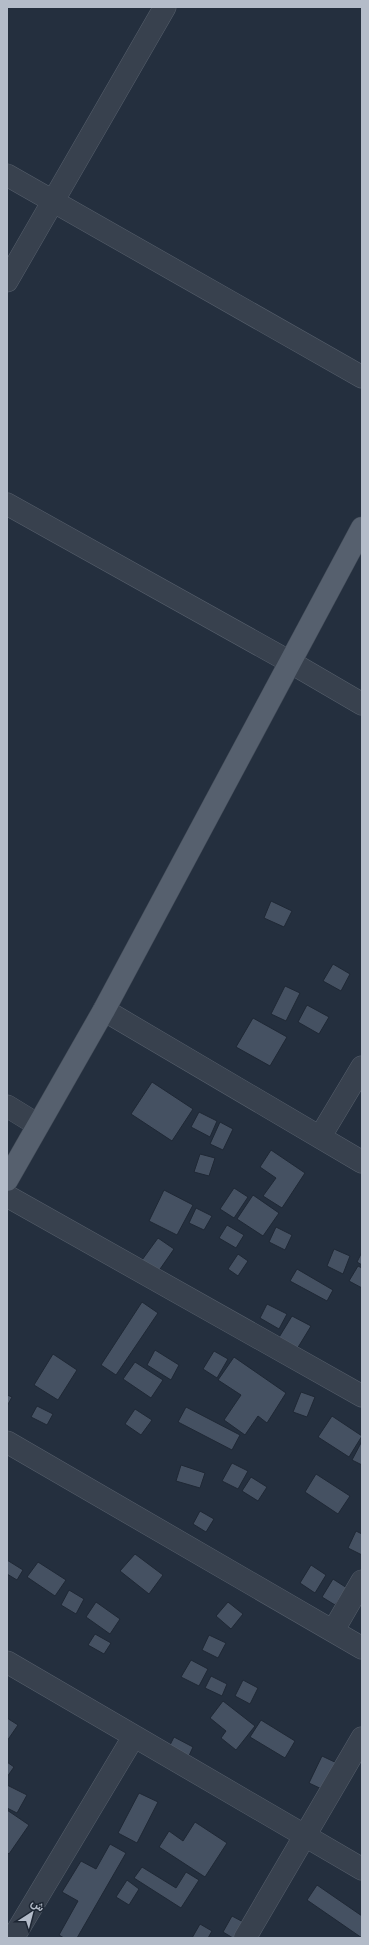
<svg xmlns="http://www.w3.org/2000/svg" width="369" height="1945" viewBox="0 0 369 1945" font-family="'Varela Round',Vazirmatn,sans-serif">
<style>
.building{fill:#455162;stroke:#1f2835}
.lines{fill:none;stroke-linecap:round;stroke-linejoin:round}
.minor-casing{stroke:#565f6c;stroke-width:23}
.tertiary-casing{stroke:#565f6c;stroke-width:23}
.primary-casing{stroke:#414a57;stroke-width:23}
.minor{stroke:#38414e;stroke-width:22}
.tertiary{stroke:#38414e;stroke-width:22}
.primary{stroke:#56606e;stroke-width:22}
</style>
<rect width="100%" height="100%" fill="#242f3e"/>
<path class="building" d="M 271,901 L 292,911 L 284,927 L 264,918 Z
M 333,964 L 350,974 L 341,991 L 323,981 Z
M 285,986 L 300,993 L 286,1021 L 271,1014 Z
M 307,1005 L 329,1017 L 319,1034 L 298,1022 Z
M 253,1018 L 287,1037 L 270,1066 L 236,1047 Z
M 152,1082 L 193,1109 L 172,1141 L 131,1114 Z
M 199,1112 L 217,1121 L 210,1137 L 191,1127 Z
M 220,1122 L 233,1129 L 223,1150 L 210,1144 Z
M 271,1150 L 305,1173 L 282,1208 L 263,1196 L 276,1178 L 260,1167 Z
M 200,1154 L 215,1158 L 209,1176 L 194,1172 Z
M 234,1188 L 248,1197 L 234,1218 L 220,1209 Z
M 164,1190 L 193,1205 L 177,1235 L 149,1221 Z
M 253,1195 L 279,1213 L 263,1236 L 237,1219 Z
M 196,1208 L 212,1216 L 204,1230 L 189,1223 Z
M 227,1225 L 244,1235 L 236,1248 L 219,1238 Z
M 276,1227 L 292,1235 L 285,1250 L 269,1242 Z
M 158,1238 L 174,1249 L 158,1272 L 142,1260 Z
M 334,1249 L 350,1256 L 343,1274 L 327,1266 Z
M 362,1252 L 362,1265 L 357,1262 Z
M 238,1254 L 248,1261 L 238,1276 L 228,1269 Z
M 358,1266 L 362,1268 L 362,1288 L 349,1281 Z
M 297,1269 L 333,1290 L 327,1301 L 290,1281 Z
M 142,1302 L 158,1313 L 116,1375 L 101,1365 Z
M 267,1304 L 287,1314 L 279,1329 L 260,1318 Z
M 292,1316 L 311,1326 L 297,1349 L 278,1339 Z
M 155,1350 L 179,1365 L 171,1380 L 147,1365 Z
M 214,1351 L 228,1359 L 217,1378 L 203,1369 Z
M 53,1354 L 77,1370 L 58,1400 L 34,1385 Z
M 234,1357 L 286,1393 L 267,1423 L 258,1416 L 245,1435 L 224,1420 L 241,1395 L 218,1380 Z
M 135,1362 L 163,1380 L 151,1398 L 123,1379 Z
M 301,1392 L 315,1397 L 307,1417 L 293,1412 Z
M 7,1395 L 12,1397 L 7,1406 Z
M 37,1406 L 53,1414 L 47,1425 L 31,1417 Z
M 186,1407 L 240,1435 L 232,1450 L 178,1422 Z
M 135,1409 L 152,1420 L 141,1435 L 125,1424 Z
M 332,1416 L 362,1436 L 349,1457 L 318,1437 Z
M 362,1441 L 362,1465 L 352,1460 Z
M 232,1463 L 248,1471 L 238,1489 L 222,1481 Z
M 181,1465 L 205,1473 L 200,1488 L 176,1481 Z
M 316,1474 L 350,1496 L 338,1514 L 305,1492 Z
M 251,1477 L 267,1487 L 258,1501 L 242,1491 Z
M 200,1511 L 214,1519 L 206,1532 L 193,1524 Z
M 356,1531 L 362,1534 L 362,1555 L 348,1548 Z
M 135,1554 L 163,1575 L 149,1594 L 120,1571 Z
M 7,1560 L 23,1570 L 17,1580 L 7,1574 Z
M 38,1562 L 66,1580 L 55,1596 L 27,1577 Z
M 311,1565 L 326,1575 L 315,1593 L 300,1583 Z
M 333,1579 L 347,1588 L 335,1605 L 322,1597 Z
M 69,1590 L 84,1599 L 76,1614 L 61,1605 Z
M 96,1602 L 120,1619 L 110,1634 L 86,1617 Z
M 228,1602 L 243,1614 L 231,1629 L 216,1616 Z
M 95,1634 L 111,1643 L 104,1654 L 88,1645 Z
M 209,1635 L 226,1643 L 218,1658 L 202,1650 Z
M 191,1660 L 208,1669 L 199,1686 L 181,1677 Z
M 211,1676 L 227,1684 L 222,1696 L 205,1688 Z
M 243,1680 L 258,1688 L 250,1704 L 235,1696 Z
M 223,1701 L 255,1726 L 236,1750 L 221,1738 L 226,1731 L 210,1718 Z
M 7,1718 L 18,1725 L 7,1741 Z
M 261,1720 L 295,1741 L 285,1758 L 250,1737 Z
M 174,1737 L 193,1747 L 188,1758 L 168,1749 Z
M 322,1756 L 341,1765 L 328,1792 L 309,1783 Z
M 7,1762 L 14,1767 L 7,1777 Z
M 7,1785 L 27,1795 L 17,1813 L 7,1808 Z
M 139,1793 L 158,1802 L 137,1843 L 118,1833 Z
M 7,1810 L 29,1825 L 9,1854 L 7,1852 Z
M 195,1822 L 227,1843 L 205,1877 L 159,1847 L 169,1831 L 183,1841 Z
M 110,1844 L 126,1853 L 77,1938 L 64,1938 L 59,1935 L 78,1901 L 62,1892 L 81,1861 L 96,1869 Z
M 142,1867 L 176,1888 L 186,1872 L 199,1880 L 181,1908 L 134,1878 Z
M 127,1880 L 139,1889 L 129,1905 L 116,1897 Z
M 317,1885 L 362,1916 L 362,1938 L 307,1900 Z
M 232,1916 L 247,1924 L 239,1938 L 233,1938 L 223,1932 Z
M 200,1924 L 212,1931 L 208,1938 L 192,1938 Z"/>
<g class="lines">
<g class="minor-casing">
<path id="minor" d="M 7,175 L 362,377
M 7,281 L 165,7
M 290,662 L 362,704
M 104,1010 L 362,1162
M 7,1106 L 38,1125
M 320,1137 L 362,1067
M 7,1196 L 362,1396
M 7,1442 L 362,1648
M 333,1631 L 362,1581
M 7,1662 L 362,1869
M 13,1938 L 134,1736
M 245,1938 L 362,1738"/>
</g>
<g class="tertiary-casing">
<path id="tertiary" d="M 7,504 L 290,662"/>
</g>
<g class="primary-casing">
<path id="primary" d="M 7,1180 L 104,1010 L 362,528"/>
</g>
<use href="#minor" class="minor"/>
<use href="#tertiary" class="tertiary"/>
<use href="#primary" class="primary"/>
</g>
<rect width="369" height="1945" fill="none" stroke="#b4bcc9" stroke-width="16"/>
<g transform="translate(32 1913) rotate(36)" stroke="#1d2633" stroke-width="3" paint-order="stroke">
<path d="M0-3L7 15L0 10L-7 15Z" fill="#b4bcc9"/>
<text y="-6" font-size="11" font-weight="bold" text-anchor="middle" fill="#b4bcc9">ش</text>
</g>
</svg>
